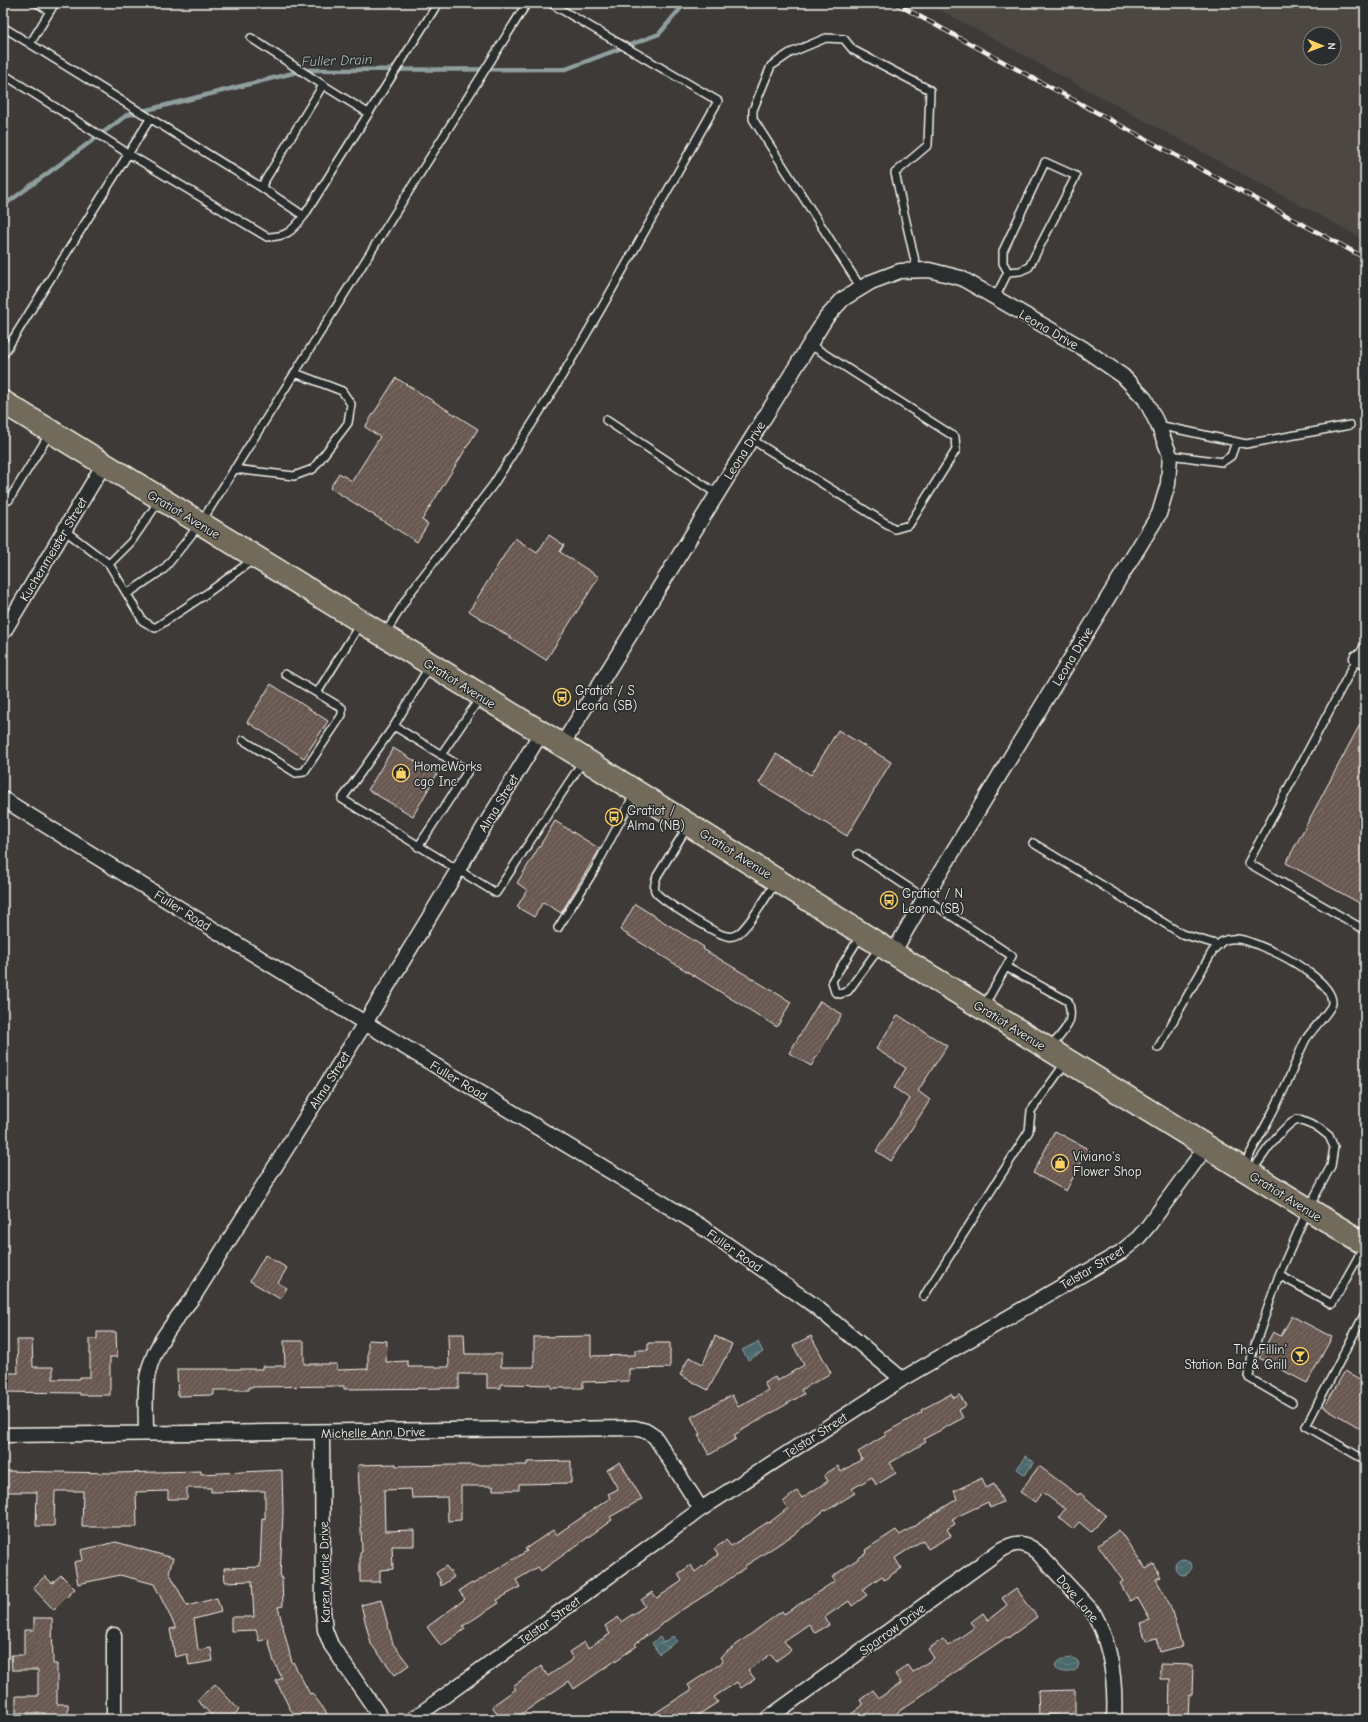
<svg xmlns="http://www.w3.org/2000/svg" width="1368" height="1722" viewBox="0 0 1368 1722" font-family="'Comic Neue',sans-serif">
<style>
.built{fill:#4d4643;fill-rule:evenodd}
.water{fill:url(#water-waves);stroke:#8f9f9e}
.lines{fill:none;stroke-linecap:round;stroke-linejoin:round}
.stream{stroke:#8f9f9e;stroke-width:4.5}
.building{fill:url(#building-hatch);stroke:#f4f1e8}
.service-casing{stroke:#f4f1e8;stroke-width:10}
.minor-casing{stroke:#f4f1e8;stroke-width:17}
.primary-casing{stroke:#f4f1e8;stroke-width:25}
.service{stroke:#2a2d2e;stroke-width:7}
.minor{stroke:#2a2d2e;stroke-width:14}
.primary{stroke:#726b5a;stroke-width:22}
.rail-casing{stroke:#f4f1e8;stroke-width:4.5}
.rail{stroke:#2a2d2e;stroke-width:3;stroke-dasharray:9;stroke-linecap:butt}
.labels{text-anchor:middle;stroke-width:3;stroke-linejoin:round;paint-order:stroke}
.street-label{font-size:13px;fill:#f4f1e8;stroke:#2a2d2e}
.poi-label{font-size:13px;fill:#f4f1e8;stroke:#2a2d2e;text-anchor:start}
.water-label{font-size:14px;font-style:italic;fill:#b0bbb7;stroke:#2a2d2e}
</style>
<defs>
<pattern id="water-waves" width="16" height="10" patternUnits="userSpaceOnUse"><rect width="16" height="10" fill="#4b696d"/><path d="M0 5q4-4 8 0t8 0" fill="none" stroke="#667f82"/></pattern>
<pattern id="building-hatch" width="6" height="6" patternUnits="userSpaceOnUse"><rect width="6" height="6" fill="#695851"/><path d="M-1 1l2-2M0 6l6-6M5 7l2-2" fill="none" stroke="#7f706a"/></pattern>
</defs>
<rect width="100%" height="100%" fill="#3d3a38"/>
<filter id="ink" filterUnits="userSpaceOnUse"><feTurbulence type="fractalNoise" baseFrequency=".025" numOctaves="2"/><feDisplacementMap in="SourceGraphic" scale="8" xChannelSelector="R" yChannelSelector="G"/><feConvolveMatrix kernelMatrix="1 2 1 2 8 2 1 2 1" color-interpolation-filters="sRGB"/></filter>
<g filter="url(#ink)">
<path class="built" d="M 927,3 L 1365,3 L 1365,240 ZM 1310,34 L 1334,34 L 1334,58 L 1310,58 Z"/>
<path class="water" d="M 758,1342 L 763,1352 L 748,1360 L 742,1350 Z
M 1025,1456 L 1034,1462 L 1025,1475 L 1017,1469 Z
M1175 1567a8 8 0 1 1 16 0a8 8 0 1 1-16 0Z
M 673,1636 L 677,1641 L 659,1654 L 652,1643 L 660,1637 L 663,1643 Z
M 1072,1658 L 1077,1660 L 1079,1664 L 1077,1669 C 1071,1673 1063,1673 1057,1670 L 1055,1665 C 1058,1658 1065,1659 1072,1658 Z"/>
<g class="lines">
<path class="stream" d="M 3,206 L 127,115 L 305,70 L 566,69 L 659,34 L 685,3"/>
</g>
<path class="building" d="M 396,378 L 478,429 L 422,520 L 428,524 L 417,542 L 330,488 L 339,473 L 352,481 L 380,437 L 365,427 Z
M 549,535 L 564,545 L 560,552 L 599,577 L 546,660 L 469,611 L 515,538 L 537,553 Z
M 271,684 L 328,721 L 304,758 L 247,722 Z
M 1365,715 L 1365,906 L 1286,863 Z
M 838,730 L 891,762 L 847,836 L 759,783 L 776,754 L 811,775 Z
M 393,748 L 437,774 L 413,816 L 368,790 Z
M 555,821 L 600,849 L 561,913 L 543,902 L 534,917 L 517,907 L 527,890 L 517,883 Z
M 635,904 L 704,947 L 703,949 L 791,1002 L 777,1027 L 620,930 Z
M 820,1001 L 842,1014 L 811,1066 L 789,1053 Z
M 898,1015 L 947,1046 L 918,1091 L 930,1100 L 891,1161 L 876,1151 L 910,1099 L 894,1088 L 906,1068 L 876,1049 Z
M 1055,1131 L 1088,1149 L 1066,1191 L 1033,1173 Z
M 265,1255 L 287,1268 L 278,1283 L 287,1288 L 280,1299 L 250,1281 Z
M 1292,1316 L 1332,1337 L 1307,1383 L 1259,1358 L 1273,1332 L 1281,1336 Z
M 97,1332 L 116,1332 L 117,1357 L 110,1357 L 110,1395 L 80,1395 L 80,1393 L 3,1392 L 3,1373 L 18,1373 L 17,1340 L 32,1340 L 33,1367 L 53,1367 L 53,1379 L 80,1379 L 80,1377 L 90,1377 L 90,1339 L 97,1339 Z
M 448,1334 L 464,1334 L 465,1354 L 501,1354 L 501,1367 L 534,1367 L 534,1337 L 591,1336 L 591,1356 L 635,1355 L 635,1350 L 648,1350 L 648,1343 L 670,1343 L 670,1368 L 629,1369 L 629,1381 L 583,1382 L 583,1388 L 551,1388 L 551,1385 L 501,1384 L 501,1388 L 487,1388 L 487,1374 L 459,1374 L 459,1388 L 344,1389 L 344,1386 L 249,1387 L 249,1390 L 214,1390 L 214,1395 L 178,1396 L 177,1369 L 262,1369 L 262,1366 L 285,1366 L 284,1341 L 304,1341 L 304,1364 L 337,1364 L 337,1370 L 368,1369 L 368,1340 L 387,1341 L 386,1362 L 408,1361 L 408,1367 L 449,1367 Z
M 715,1336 L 732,1344 L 726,1358 L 725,1358 L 708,1390 L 680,1375 L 689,1357 L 703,1364 Z
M 811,1336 L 831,1373 L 801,1390 L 804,1394 L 734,1435 L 736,1439 L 709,1455 L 698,1435 L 700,1434 L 691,1417 L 732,1395 L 738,1407 L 768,1390 L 764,1383 L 775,1377 L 777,1381 L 804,1365 L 793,1345 Z
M 1345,1371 L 1365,1382 L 1365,1431 L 1324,1407 Z
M 951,1394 L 954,1398 L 960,1395 L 966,1406 L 959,1410 L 963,1418 L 924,1439 L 926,1442 L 890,1463 L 896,1473 L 876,1485 L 872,1477 L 852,1489 L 855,1493 L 826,1511 L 825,1510 L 793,1535 L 745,1566 L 746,1567 L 720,1586 L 680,1611 L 635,1644 L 637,1646 L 574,1689 L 569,1681 L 514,1719 L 501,1719 L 492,1706 L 516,1689 L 513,1686 L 541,1666 L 548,1676 L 573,1659 L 569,1652 L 584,1642 L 588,1648 L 610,1634 L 605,1626 L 618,1617 L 621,1622 L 645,1606 L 641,1600 L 652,1592 L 657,1598 L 682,1581 L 678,1574 L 691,1565 L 695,1572 L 718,1555 L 714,1549 L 726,1540 L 731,1546 L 768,1522 L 769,1523 L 788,1508 L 783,1502 L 797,1491 L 802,1498 L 828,1481 L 824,1475 L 838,1466 L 841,1472 L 862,1459 L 858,1452 L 886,1435 L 885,1433 L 922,1412 L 921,1410 Z
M 571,1461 L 571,1483 L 519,1484 L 519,1490 L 493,1490 L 493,1486 L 461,1486 L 461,1520 L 448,1521 L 447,1497 L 412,1498 L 411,1489 L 384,1490 L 385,1531 L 414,1530 L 414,1546 L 392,1546 L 393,1569 L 380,1570 L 380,1582 L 360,1582 L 360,1552 L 362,1552 L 358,1465 L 396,1464 L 396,1466 L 454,1465 L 527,1465 L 527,1462 Z
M 620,1462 L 642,1499 L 610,1517 L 612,1520 L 541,1571 L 538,1567 L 516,1580 L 520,1587 L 497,1600 L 499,1603 L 463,1626 L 465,1629 L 441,1646 L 427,1627 L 465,1599 L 459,1591 L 472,1583 L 473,1584 L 527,1551 L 525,1549 L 553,1530 L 556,1535 L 610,1498 L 608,1494 L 618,1489 L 607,1470 Z
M 1039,1466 L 1078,1495 L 1080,1493 L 1106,1515 L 1091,1532 L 1079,1522 L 1073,1529 L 1059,1517 L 1065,1509 L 1042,1492 L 1035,1502 L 1020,1492 Z
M 282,1470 L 283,1513 L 280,1578 L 282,1578 L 283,1606 L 278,1607 L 292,1663 L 293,1662 L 310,1694 L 312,1693 L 331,1719 L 298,1719 L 290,1709 L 276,1681 L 282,1678 L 274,1662 L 268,1639 L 259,1641 L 256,1630 L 231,1631 L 231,1617 L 254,1617 L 252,1581 L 225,1582 L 224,1568 L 260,1567 L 262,1518 L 265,1519 L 265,1491 L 211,1492 L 211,1488 L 187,1488 L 187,1499 L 168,1499 L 168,1491 L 136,1492 L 137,1527 L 82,1527 L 83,1491 L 55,1491 L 54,1526 L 36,1526 L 37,1492 L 3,1492 L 3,1471 L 114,1473 L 201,1471 L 201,1474 Z
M 982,1478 L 986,1488 L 994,1484 L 1003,1502 L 990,1508 L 988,1502 L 952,1519 L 955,1524 L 947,1529 L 951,1536 L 928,1549 L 923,1540 L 895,1558 L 901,1568 L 884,1580 L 882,1576 L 862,1590 L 867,1595 L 852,1606 L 849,1601 L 825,1617 L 829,1625 L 815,1633 L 809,1624 L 784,1641 L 791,1650 L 776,1661 L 771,1654 L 748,1670 L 755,1679 L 741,1688 L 737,1682 L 714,1697 L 718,1702 L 692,1719 L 646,1719 L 691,1690 L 688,1685 L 723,1662 L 720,1657 L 782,1611 L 784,1614 L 835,1581 L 832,1577 L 866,1553 L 865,1550 L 896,1530 L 900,1535 L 957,1499 L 954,1491 Z
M 1119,1530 L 1146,1569 L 1154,1564 L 1161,1577 L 1156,1579 L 1170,1605 L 1182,1646 L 1160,1652 L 1156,1638 L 1146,1641 L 1140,1623 L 1150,1620 L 1137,1597 L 1130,1601 L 1120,1583 L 1123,1581 L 1098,1545 Z
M 116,1542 L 173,1558 L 169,1572 L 187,1606 L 217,1598 L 221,1612 L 194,1619 L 198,1650 L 211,1648 L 213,1661 L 189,1665 L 187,1654 L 175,1657 L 170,1629 L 176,1628 L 154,1584 L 120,1575 L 78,1584 L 74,1562 L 83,1560 L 81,1550 Z
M 446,1566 L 454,1577 L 441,1586 L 440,1580 L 436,1573 Z
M 61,1575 L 75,1589 L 54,1610 L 33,1588 L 45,1576 L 52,1583 Z
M 1016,1588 L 1037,1617 L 1008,1638 L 1007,1637 L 974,1659 L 888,1719 L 845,1719 L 863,1705 L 860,1700 L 873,1690 L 879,1698 L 901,1683 L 895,1674 L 908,1665 L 913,1672 L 934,1658 L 928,1649 L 943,1639 L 948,1646 L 975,1627 L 971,1622 L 983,1613 L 988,1620 L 1007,1605 L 1002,1598 Z
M 381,1600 L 393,1644 L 409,1665 L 395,1675 L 371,1644 L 361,1605 Z
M 34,1618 L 52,1618 L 53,1664 L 57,1664 L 57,1704 L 68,1704 L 68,1719 L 45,1719 L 45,1713 L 16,1713 L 16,1696 L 38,1696 L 38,1670 L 12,1670 L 11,1655 L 24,1655 L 24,1630 L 34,1630 Z
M 1160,1664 L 1193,1665 L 1192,1695 L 1189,1695 L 1188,1719 L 1169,1719 L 1170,1679 L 1160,1679 Z
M 215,1684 L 239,1710 L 229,1719 L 215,1719 L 197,1700 Z
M 1075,1690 L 1075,1719 L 1057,1719 L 1057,1715 L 1039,1715 L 1038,1691 Z"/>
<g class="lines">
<g class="service-casing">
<path id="service" d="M 37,3 L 50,11
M 3,27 L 261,187 L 304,216
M 251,38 L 323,85
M 30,44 L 55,3
M 3,74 L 129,154 L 267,237 C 287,237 292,231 304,216 L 438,3
M 261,187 L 323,85 L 368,113
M 861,288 L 753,119 L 753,110 L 771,66 L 790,53 L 826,38 L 844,39 L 853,50 L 930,90 L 928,145 L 895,173 L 917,270
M 995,298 L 1008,272 L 1020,271 L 1029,267 L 1076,176 L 1045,162 L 1003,251 L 1003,263 L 1008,272
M 3,355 L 150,119
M 606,420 L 717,494
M 1158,425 L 1246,444 L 1350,425
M 751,439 L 895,529 L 909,525 L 956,450 L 955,437 L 809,344
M 1170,455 L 1222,462 L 1231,456 L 1236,442
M 234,469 L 294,476 L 313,469 L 348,423 L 351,404 L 342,391 L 295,373
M 3,502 L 9,500 L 50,433
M 64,530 L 109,564 L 143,621 L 155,628 L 206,594 L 254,559
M 109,564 L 131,542 L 159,501
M 127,594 L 164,569 L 200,524 L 527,3
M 385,634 L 410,593 L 493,485 L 556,386 L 601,309 L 718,101 L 550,3
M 1365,644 L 1248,863 L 1365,930
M 429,667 L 394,726 L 342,799 L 496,893 L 583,761
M 285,674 L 317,693
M 394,726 L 468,771 L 418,847
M 243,740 L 296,773 L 304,772 L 342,715 L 342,708 L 317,693 L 360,624
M 441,755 L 480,698
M 688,826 L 657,876 C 656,881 653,885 655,891 C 659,899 717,935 727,936 C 729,937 734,936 736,935 C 748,929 767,895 776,882
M 1033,843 L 1182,934 L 1219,945
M 858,854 L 1012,956 L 984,1006
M 558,928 L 595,869 L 635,793
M 861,935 L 832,981 L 835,992 L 840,994 L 848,991 L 880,947
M 1006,967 L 1068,1001 C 1076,1023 1063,1031 1050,1048
M 1158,1048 L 1212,952 C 1215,948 1219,943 1223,941 C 1237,934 1257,945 1270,950 C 1286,957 1333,982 1332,1003 C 1332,1009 1311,1031 1306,1039 C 1299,1052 1295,1065 1289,1078 C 1276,1108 1259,1137 1243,1167
M 1251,1172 C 1265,1154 1277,1131 1297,1119 L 1319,1128 L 1329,1136 L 1334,1147 L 1331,1166 L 1308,1209 L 1279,1275 L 1252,1354 L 1249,1378 L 1292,1403
M 1279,1275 L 1332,1304 L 1365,1245
M 924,1296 L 1029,1131 L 1031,1111 L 1066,1062
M 1365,1313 L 1306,1426 L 1365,1460"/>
</g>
<g class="minor-casing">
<path id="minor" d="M 3,633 L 104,464
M 1357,658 L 1365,662
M 562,745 L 826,318 L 843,299 L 871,282 L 900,271 L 929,270 L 961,278 L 1081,347 L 1123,376 L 1145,399 L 1158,425 L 1170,455 L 1168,484 L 1159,514 L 924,899 L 893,953
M 3,799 L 365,1023 L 699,1225 L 815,1306 L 902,1379
M 322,1432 L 323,1611 L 325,1630 L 331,1645 L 382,1719
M 146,1433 C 146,1418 145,1403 146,1387 C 148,1351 173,1323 194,1296 L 365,1023 L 541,733
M 3,1435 L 635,1428 L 646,1431 L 655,1437 L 701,1509
M 114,1635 L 114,1719
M 413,1719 L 701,1509 L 902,1379 L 1121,1252 L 1138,1238 L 1149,1225 L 1206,1147
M 767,1719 L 998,1552 C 1014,1542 1022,1540 1037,1552 L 1093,1612 C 1111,1644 1116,1682 1114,1719"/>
</g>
<g class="primary-casing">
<path id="primary" d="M 3,402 L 562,745 L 893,953 L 1365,1244"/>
</g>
<use href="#service" class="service"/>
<use href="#minor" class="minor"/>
<use href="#primary" class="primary"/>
<g class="rail-casing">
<path id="rail" d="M 895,3 L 1365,258"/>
</g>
<use href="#rail" class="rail"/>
</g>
</g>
<defs>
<g id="bus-ring" transform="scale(0.9)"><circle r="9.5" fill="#2a2d2e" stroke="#ffd166" stroke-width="1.5"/><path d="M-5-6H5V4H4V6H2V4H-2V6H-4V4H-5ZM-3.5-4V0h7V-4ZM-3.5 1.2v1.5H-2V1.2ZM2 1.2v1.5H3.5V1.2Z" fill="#ffd166"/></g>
<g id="shop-ring" transform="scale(0.9)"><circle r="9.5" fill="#2a2d2e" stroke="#ffd166" stroke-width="1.5"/><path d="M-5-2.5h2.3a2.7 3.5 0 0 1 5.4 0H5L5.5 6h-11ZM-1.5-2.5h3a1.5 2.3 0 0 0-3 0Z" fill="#ffd166"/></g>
<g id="bar-ring" transform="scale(0.9)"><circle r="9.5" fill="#2a2d2e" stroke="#ffd166" stroke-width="1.5"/><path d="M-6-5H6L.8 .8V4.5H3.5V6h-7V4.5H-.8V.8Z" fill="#ffd166"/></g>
</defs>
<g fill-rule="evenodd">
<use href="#bus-ring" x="562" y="697"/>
<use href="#shop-ring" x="401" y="773"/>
<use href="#bus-ring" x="614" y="817"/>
<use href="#bus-ring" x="889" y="900"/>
<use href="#shop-ring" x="1060" y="1163"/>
<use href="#bar-ring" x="1300" y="1356"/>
</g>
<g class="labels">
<g class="street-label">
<text transform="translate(1049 329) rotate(30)" y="5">Leona Drive</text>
<text transform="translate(744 450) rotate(-58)" y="5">Leona Drive</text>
<text transform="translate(184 514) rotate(31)" y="5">Gratiot Avenue</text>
<text transform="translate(53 549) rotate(-59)" y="5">Kuchenmeister Street</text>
<text transform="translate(1072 656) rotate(-59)" y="5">Leona Drive</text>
<text transform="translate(460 683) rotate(32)" y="5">Gratiot Avenue</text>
<text transform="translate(498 803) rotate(-59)" y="5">Alma Street</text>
<text transform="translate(736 853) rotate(32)" y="5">Gratiot Avenue</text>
<text transform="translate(183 910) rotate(32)" y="5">Fuller Road</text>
<text transform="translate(1010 1025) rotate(32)" y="5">Gratiot Avenue</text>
<text transform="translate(329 1080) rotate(-58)" y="5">Alma Street</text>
<text transform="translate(459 1080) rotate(31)" y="5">Fuller Road</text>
<text transform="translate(1286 1196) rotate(32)" y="5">Gratiot Avenue</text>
<text transform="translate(735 1250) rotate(35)" y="5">Fuller Road</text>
<text transform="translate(1092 1267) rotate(-31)" y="5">Telstar Street</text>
<text transform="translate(373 1432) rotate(-1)" y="5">Michelle Ann Drive</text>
<text transform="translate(815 1435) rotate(-33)" y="5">Telstar Street</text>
<text transform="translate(324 1572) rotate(-91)" y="5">Karen Marie Drive</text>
<text transform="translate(1078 1598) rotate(50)" y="5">Dove Lane</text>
<text transform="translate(549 1620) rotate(-36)" y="5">Telstar Street</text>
<text transform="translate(892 1629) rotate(-36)" y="5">Sparrow Drive</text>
</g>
<g class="poi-label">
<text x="575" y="695">Gratiot / S<tspan x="575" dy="15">Leona (SB)</tspan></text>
<text x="414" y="771">HomeWorks<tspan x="414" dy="15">cgo Inc</tspan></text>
<text x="627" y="815">Gratiot /<tspan x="627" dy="15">Alma (NB)</tspan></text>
<text x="902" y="898">Gratiot / N<tspan x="902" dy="15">Leona (SB)</tspan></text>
<text x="1073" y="1161">Viviano's<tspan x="1073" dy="15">Flower Shop</tspan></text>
<text x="1287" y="1354" text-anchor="end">The Fillin'<tspan x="1287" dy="15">Station Bar &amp; Grill</tspan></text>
</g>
<g class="water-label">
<text transform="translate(337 60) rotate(-2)" y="5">Fuller Drain</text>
</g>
</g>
<rect width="1368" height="1722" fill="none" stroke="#2a2d2e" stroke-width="16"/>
<rect x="8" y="8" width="1352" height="1706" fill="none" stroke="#f4f1e8" stroke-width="1.5" filter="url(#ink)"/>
<g transform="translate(1322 46) rotate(91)"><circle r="19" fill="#2a2d2e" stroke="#7b7b78"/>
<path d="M0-3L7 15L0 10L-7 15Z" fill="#ffd166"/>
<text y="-6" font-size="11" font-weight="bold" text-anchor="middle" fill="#f4f1e8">N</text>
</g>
</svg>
